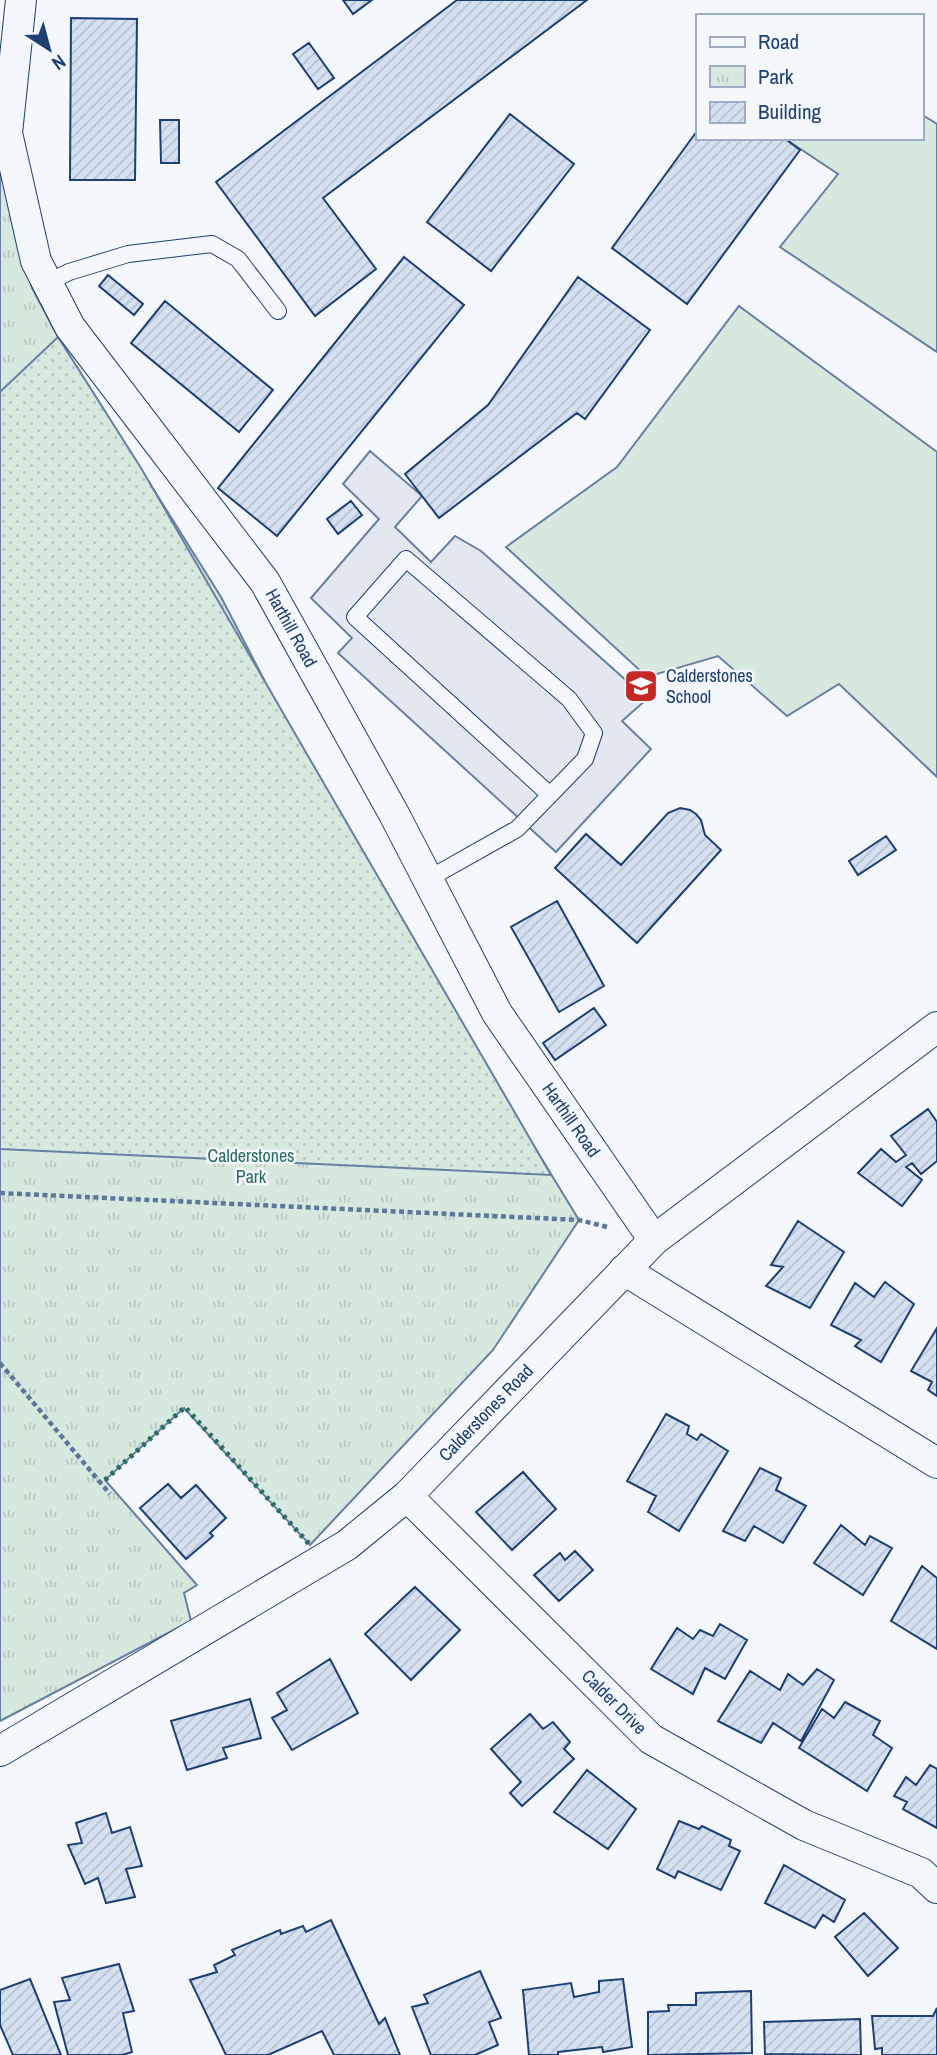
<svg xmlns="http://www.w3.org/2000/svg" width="937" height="2055" viewBox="0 0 937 2055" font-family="'Archivo Narrow',sans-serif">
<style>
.grass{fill:#d7e8df;stroke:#687fa3;stroke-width:2}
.park{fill:url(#park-tufts);stroke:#687fa3;stroke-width:2}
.garden{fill:url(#garden-dots);stroke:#687fa3;stroke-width:2}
.parking{fill:#e3e8f0;stroke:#687fa3;stroke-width:2}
.building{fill:url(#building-hatch);stroke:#1d3f73;stroke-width:2}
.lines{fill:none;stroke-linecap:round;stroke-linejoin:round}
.service-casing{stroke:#1d3f73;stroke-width:18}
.minor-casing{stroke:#1d3f73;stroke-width:32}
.path{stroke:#5e769c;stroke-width:4.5;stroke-dasharray:5 3.5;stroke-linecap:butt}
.service{stroke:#f4f7fb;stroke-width:16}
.minor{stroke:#f4f7fb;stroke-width:30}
.hedge{stroke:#2c6c60;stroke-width:5;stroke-dasharray:3.5 5;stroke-linecap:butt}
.labels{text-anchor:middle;stroke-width:5;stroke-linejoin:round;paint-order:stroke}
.street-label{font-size:18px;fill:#1d3f73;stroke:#f4f7fb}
.poi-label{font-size:18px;fill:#1d3f73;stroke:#f4f7fb;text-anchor:start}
.park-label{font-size:18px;fill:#2c6c60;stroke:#f4f7fb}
</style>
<defs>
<pattern id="park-tufts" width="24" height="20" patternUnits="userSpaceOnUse" patternTransform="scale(1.75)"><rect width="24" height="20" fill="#d7e8df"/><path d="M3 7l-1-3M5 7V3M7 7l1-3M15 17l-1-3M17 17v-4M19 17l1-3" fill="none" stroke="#b8c8c3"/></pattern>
<pattern id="garden-dots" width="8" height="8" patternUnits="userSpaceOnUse" patternTransform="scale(1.75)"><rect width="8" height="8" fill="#d7e8df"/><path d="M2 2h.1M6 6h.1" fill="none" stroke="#b8c8c3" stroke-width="1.8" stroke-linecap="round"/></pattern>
<pattern id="building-hatch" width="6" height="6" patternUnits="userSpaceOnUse" patternTransform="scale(1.75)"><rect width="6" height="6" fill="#d5e0f0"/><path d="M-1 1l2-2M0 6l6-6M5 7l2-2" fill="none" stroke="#b6c1d1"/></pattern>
</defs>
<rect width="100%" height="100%" fill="#f4f7fb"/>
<path class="grass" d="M 921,114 L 937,124 L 937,352 L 780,247 L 838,174 L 784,138 L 921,138 Z
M 739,306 L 937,452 L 937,777 L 839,684 L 787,716 L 718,656 L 647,677 L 506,547 L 617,467 Z"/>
<path class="park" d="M 0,164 L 32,288 L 58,337 L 221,597 L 349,843 L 579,1220 L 493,1350 L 310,1545 L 184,1408 L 105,1480 L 197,1585 L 184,1593 L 191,1621 L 0,1721 Z"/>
<path class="garden" d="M 58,337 L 141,468 L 551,1175 L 0,1149 L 0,392 Z"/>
<path class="parking" d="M 370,451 L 422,496 L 395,527 L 431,562 L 455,536 L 481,551 L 647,699 L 622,721 L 651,749 L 556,852 L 338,653 L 352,638 L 311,598 L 379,519 L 343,484 Z"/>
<path class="building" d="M 343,0 L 372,0 L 353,14 Z
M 457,0 L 587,0 L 323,198 L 376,269 L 315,316 L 216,182 Z
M 71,18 L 137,19 L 135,180 L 70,180 Z
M 309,43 L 334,78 L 318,89 L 293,54 Z
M 510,114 L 574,164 L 491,271 L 427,222 Z
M 160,120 L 179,120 L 179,163 L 161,163 Z
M 697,131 L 697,138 L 784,138 L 800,150 L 687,304 L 612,248 Z
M 404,257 L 464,305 L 277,536 L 218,488 Z
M 108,275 L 143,304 L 134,315 L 99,286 Z
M 578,277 L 650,330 L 585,419 L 577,413 L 439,518 L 405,474 L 488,405 Z
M 165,301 L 273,390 L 239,432 L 131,343 Z
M 351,501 L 362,515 L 338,534 L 327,519 Z
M 680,808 L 690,810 L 696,814 L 701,820 L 705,835 L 721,850 L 637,943 L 555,868 L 586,834 L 621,865 L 668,813 Z
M 886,836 L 896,850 L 858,875 L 849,861 Z
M 557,901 L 604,986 L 559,1012 L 511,927 Z
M 594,1008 L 606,1025 L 555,1060 L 543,1043 Z
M 928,1109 L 937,1122 L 937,1161 L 921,1174 L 912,1163 L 906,1167 L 922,1180 L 902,1206 L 858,1173 L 881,1149 L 896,1162 L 906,1155 L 891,1136 Z
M 798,1221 L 844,1252 L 810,1308 L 766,1286 L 783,1267 L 771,1265 Z
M 885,1282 L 914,1304 L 881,1362 L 855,1346 L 861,1340 L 831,1325 L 855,1283 L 874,1297 Z
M 937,1328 L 937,1396 L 928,1390 L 932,1382 L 911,1371 Z
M 666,1414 L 689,1426 L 687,1434 L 697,1440 L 701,1434 L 728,1451 L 679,1531 L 648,1512 L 656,1496 L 627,1481 Z
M 760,1468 L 781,1478 L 776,1490 L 806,1506 L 783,1543 L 754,1526 L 745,1541 L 723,1531 Z
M 523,1472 L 556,1509 L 512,1550 L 476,1512 Z
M 168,1484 L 181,1498 L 196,1485 L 226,1518 L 210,1533 L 213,1536 L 186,1559 L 140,1508 Z
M 841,1525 L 865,1545 L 870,1536 L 892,1548 L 863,1595 L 814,1563 Z
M 575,1551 L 593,1570 L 559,1601 L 534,1575 L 560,1553 L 565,1560 Z
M 922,1566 L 937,1578 L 937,1649 L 891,1621 Z
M 415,1587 L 460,1630 L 411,1680 L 365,1634 Z
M 720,1624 L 747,1640 L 725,1679 L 705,1668 L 693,1694 L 651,1669 L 677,1628 L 693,1639 L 700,1630 L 713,1636 Z
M 330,1659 L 358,1713 L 292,1750 L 272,1718 L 287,1710 L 277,1693 Z
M 817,1669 L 834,1680 L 801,1741 L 773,1723 L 761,1743 L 718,1721 L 750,1671 L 780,1690 L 788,1674 L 803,1685 Z
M 250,1699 L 261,1738 L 223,1748 L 227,1758 L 187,1770 L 171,1721 Z
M 845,1702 L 880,1721 L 873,1735 L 892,1748 L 867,1791 L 799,1748 L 822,1709 L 834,1718 Z
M 530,1714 L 543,1729 L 553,1722 L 570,1742 L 564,1749 L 574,1759 L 522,1806 L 510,1793 L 521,1782 L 491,1749 Z
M 930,1765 L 937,1769 L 937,1828 L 903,1809 L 907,1802 L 894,1796 L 906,1777 L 916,1785 Z
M 587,1770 L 636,1809 L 608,1849 L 554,1812 Z
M 106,1813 L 112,1833 L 130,1827 L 142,1866 L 126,1869 L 135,1897 L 106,1903 L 98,1878 L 85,1884 L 68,1845 L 82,1843 L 76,1823 Z
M 679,1821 L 699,1829 L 702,1826 L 731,1840 L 729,1846 L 740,1851 L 721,1890 L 678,1871 L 675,1878 L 657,1869 Z
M 784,1865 L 845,1900 L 834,1922 L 823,1915 L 815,1928 L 765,1903 Z
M 864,1913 L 898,1948 L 868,1976 L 835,1937 Z
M 331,1920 L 379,2024 L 385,2018 L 400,2055 L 334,2055 L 322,2031 L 268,2055 L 226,2055 L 190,1980 L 217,1972 L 214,1965 L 235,1955 L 232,1950 L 280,1930 L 281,1934 L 303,1926 L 306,1932 Z
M 119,1964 L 134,2011 L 123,2013 L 132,2052 L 122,2055 L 68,2055 L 54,2002 L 70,2000 L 62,1978 Z
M 480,1971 L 501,2018 L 489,2022 L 498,2045 L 475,2055 L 431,2055 L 412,2007 L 428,2003 L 424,1995 Z
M 30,1979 L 61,2055 L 13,2055 L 0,2025 L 0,1990 Z
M 623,1979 L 632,2047 L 603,2052 L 602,2047 L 558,2052 L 558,2055 L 529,2055 L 523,1990 L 571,1983 L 574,1997 L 599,1992 L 599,1981 Z
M 751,1991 L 752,2053 L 648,2055 L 648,2012 L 669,2011 L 668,2005 L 696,2005 L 696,1993 Z
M 937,2008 L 937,2055 L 882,2055 L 882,2048 L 875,2049 L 872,2016 L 933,2016 Z
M 860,2019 L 861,2055 L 765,2054 L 764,2022 Z"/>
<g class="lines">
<g class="service-casing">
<path id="service" d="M 47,283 L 69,272 L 128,254 L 212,244 L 238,259 L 278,311
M 428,879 L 517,829 L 585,759 L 594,733 L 569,699 L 406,559 L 355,617 L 550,795"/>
</g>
<g class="minor-casing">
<path id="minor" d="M 21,0 L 7,133 L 36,261 L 70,327 L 265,582 L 394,814 L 497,1013 L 654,1240
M 624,1270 L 937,1463
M 407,1496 L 651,1739 L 804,1825 L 921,1873 L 937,1888
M 0,1751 L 347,1545 L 407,1496 L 654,1240 L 937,1027"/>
</g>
<path class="path" d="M 0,1193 L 579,1220 L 607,1227
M 0,1363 L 110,1494"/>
<use href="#service" class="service"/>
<use href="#minor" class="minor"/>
<path class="hedge" d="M 105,1480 L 185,1407 L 310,1545"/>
</g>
<defs>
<g id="school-square" transform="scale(1.75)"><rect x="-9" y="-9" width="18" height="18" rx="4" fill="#c62828" stroke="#f4f7fb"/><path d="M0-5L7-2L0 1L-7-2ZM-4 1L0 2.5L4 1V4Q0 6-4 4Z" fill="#fff"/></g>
</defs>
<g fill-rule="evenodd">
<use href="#school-square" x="641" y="686"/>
</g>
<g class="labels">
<g class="street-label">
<text transform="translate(291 628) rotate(61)" y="6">Harthill Road</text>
<text transform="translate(571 1120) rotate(55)" y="6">Harthill Road</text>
<text transform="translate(486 1413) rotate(-46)" y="6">Calderstones Road</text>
<text transform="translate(614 1702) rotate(45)" y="6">Calder Drive</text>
</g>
<g class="poi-label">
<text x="666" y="682">Calderstones<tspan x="666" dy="21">School</tspan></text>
</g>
<g class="park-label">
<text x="251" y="1162">Calderstones<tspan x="251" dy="21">Park</tspan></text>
</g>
</g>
<rect x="696" y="14" width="228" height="126" fill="#f4f7fb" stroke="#9eadc5" stroke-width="2"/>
<rect x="710" y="37" width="35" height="10" fill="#f4f7fb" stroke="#9eadc5" stroke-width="2"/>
<text x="758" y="49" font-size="21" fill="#1d3f73">Road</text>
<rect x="710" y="66" width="35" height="21" fill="url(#park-tufts)" stroke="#9eadc5" stroke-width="2"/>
<text x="758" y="84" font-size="21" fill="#1d3f73">Park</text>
<rect x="710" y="102" width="35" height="21" fill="url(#building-hatch)" stroke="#9eadc5" stroke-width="2"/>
<text x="758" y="119" font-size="21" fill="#1d3f73">Building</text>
<g transform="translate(49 49) rotate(144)" stroke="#f4f7fb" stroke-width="5" paint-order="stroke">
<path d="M0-5L12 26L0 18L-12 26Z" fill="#1d3f73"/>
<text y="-10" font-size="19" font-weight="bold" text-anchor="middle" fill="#1d3f73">N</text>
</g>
</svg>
